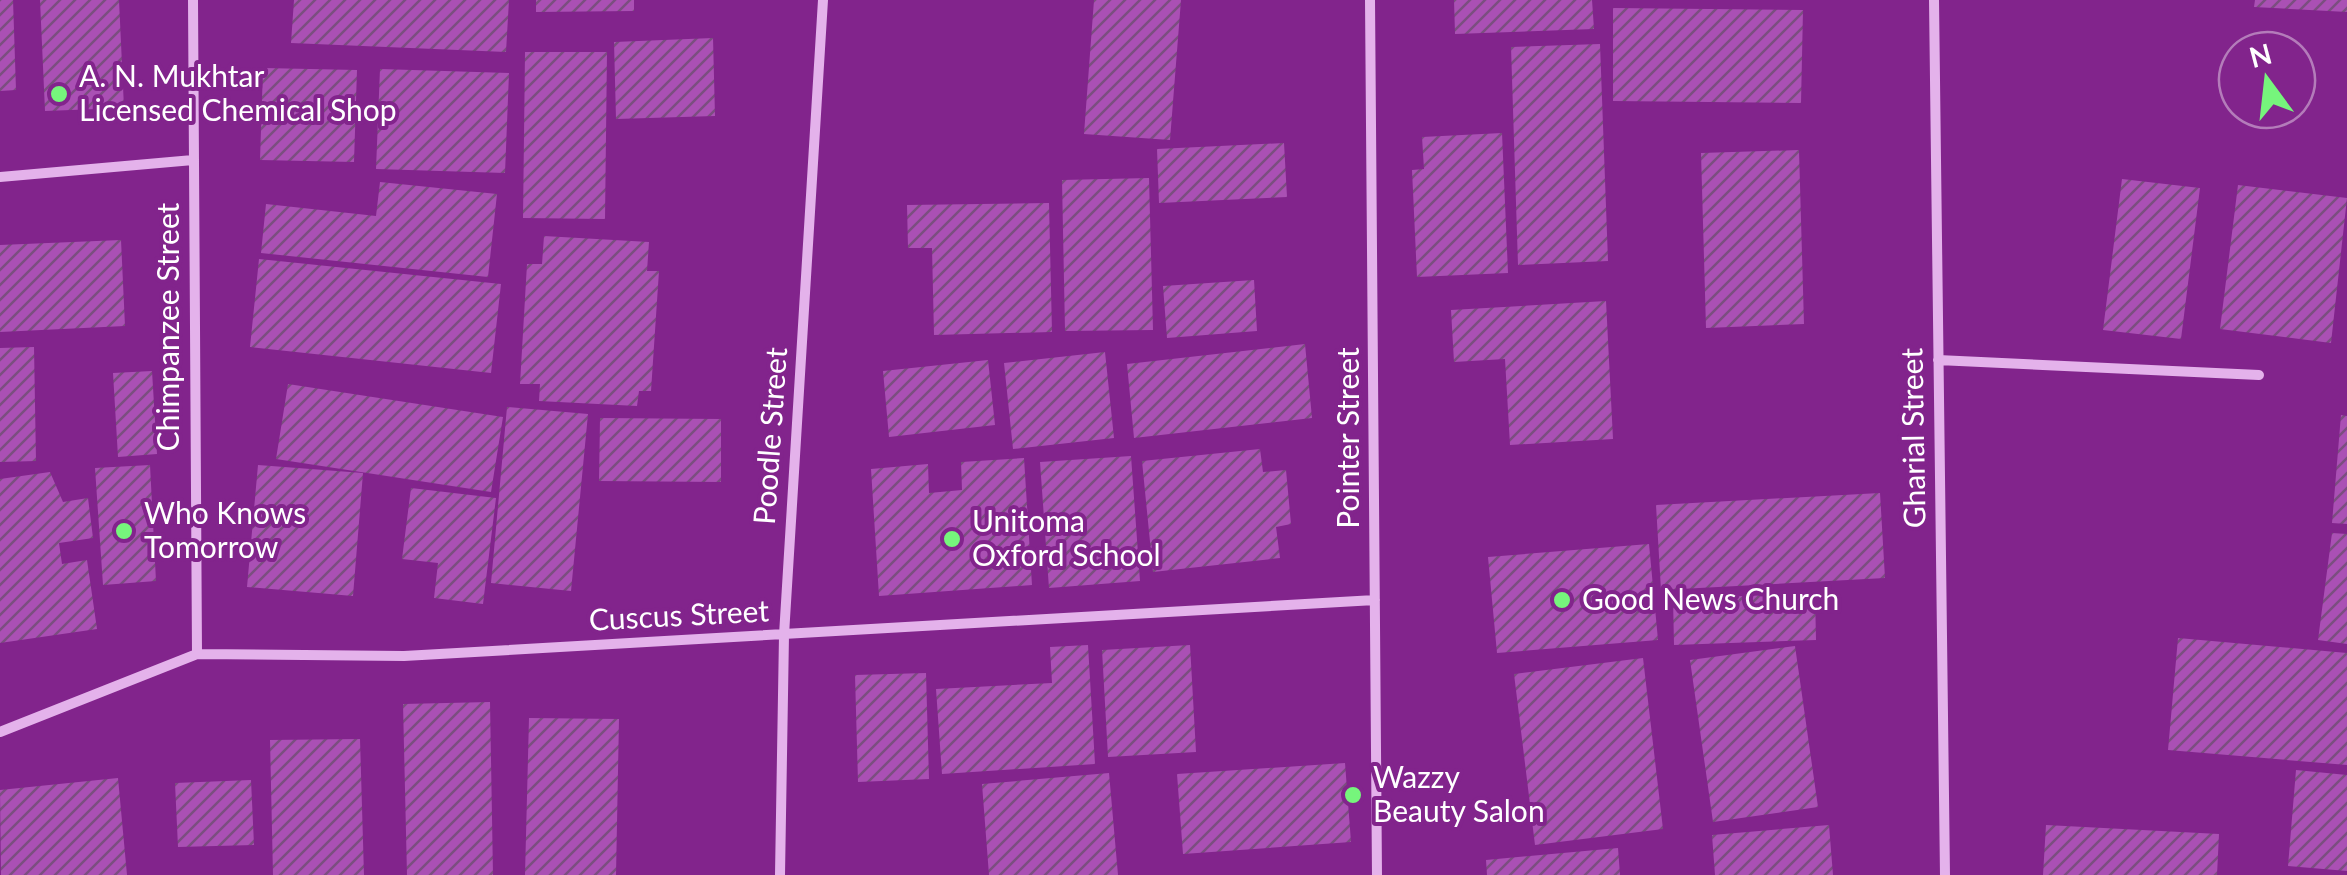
<svg xmlns="http://www.w3.org/2000/svg" width="2347" height="875" viewBox="0 0 2347 875" font-family="Lato,sans-serif">
<style>
.building{fill:url(#building-hatch)}
.lines{fill:none;stroke-linecap:round;stroke-linejoin:round}
.street{stroke:#e4b2eb;stroke-width:10}
.poi-dot{fill:#76f57c;stroke:#82248c;stroke-width:4}
.labels{text-anchor:middle;stroke-width:8;stroke-linejoin:round;paint-order:stroke}
.poi-label{font-size:30px;fill:#fff;stroke:#82248c;text-anchor:start}
.street-label{font-size:30px;fill:#fff;stroke:#82248c}
</style>
<defs>
<pattern id="building-hatch" width="6" height="6" patternUnits="userSpaceOnUse" patternTransform="scale(2.5)"><rect width="6" height="6" fill="#aa50b4"/><path d="M-1 1l2-2M0 6l6-6M5 7l2-2" fill="none" stroke="#7b4e80"/></pattern>
</defs>
<rect width="100%" height="100%" fill="#82248c"/>
<path class="building" d="M 0,0 L 13,0 L 16,90 L 0,91 Z
M 40,0 L 119,0 L 124,108 L 45,111 Z
M 294,0 L 509,0 L 506,52 L 291,43 Z
M 536,0 L 634,0 L 634,11 L 536,12 Z
M 1094,0 L 1181,0 L 1170,140 L 1084,134 Z
M 1454,0 L 1592,0 L 1594,29 L 1455,34 Z
M 2255,0 L 2347,0 L 2347,12 L 2254,7 Z
M 1613,8 L 1803,10 L 1801,103 L 1613,101 Z
M 713,38 L 715,116 L 616,119 L 614,42 Z
M 1600,44 L 1608,261 L 1518,265 L 1511,47 Z
M 525,52 L 607,52 L 605,219 L 523,218 Z
M 263,68 L 357,70 L 354,162 L 260,160 Z
M 380,69 L 509,73 L 505,173 L 376,169 Z
M 1502,133 L 1508,273 L 1417,277 L 1412,170 L 1424,169 L 1422,137 Z
M 1284,143 L 1287,197 L 1159,203 L 1157,149 Z
M 1799,150 L 1804,324 L 1706,328 L 1701,153 Z
M 1149,178 L 1153,330 L 1065,331 L 1062,180 Z
M 2122,179 L 2200,188 L 2181,339 L 2103,330 Z
M 380,182 L 497,194 L 488,277 L 261,253 L 266,204 L 376,216 Z
M 2238,185 L 2347,198 L 2331,343 L 2220,329 Z
M 1049,203 L 1052,332 L 934,335 L 932,248 L 908,248 L 907,205 Z
M 544,236 L 649,242 L 647,271 L 659,271 L 651,391 L 639,391 L 637,406 L 539,401 L 540,384 L 520,384 L 527,264 L 542,264 Z
M 121,240 L 125,326 L 0,332 L 0,245 Z
M 259,259 L 501,284 L 491,373 L 250,347 Z
M 1254,280 L 1257,331 L 1167,338 L 1163,286 Z
M 1606,301 L 1613,439 L 1510,445 L 1505,359 L 1454,362 L 1451,310 Z
M 1305,344 L 1312,418 L 1134,438 L 1127,364 Z
M 34,347 L 36,461 L 0,462 L 0,348 Z
M 1105,352 L 1114,438 L 1013,449 L 1004,363 Z
M 988,360 L 995,425 L 889,437 L 883,371 Z
M 152,371 L 157,454 L 118,457 L 113,373 Z
M 288,384 L 503,417 L 491,492 L 276,459 Z
M 507,407 L 588,414 L 571,591 L 491,583 Z
M 2341,415 L 2347,416 L 2347,524 L 2332,523 Z
M 600,418 L 721,419 L 721,482 L 599,481 Z
M 1260,449 L 1263,472 L 1286,470 L 1291,524 L 1276,527 L 1280,558 L 1153,572 L 1142,461 Z
M 1131,456 L 1140,581 L 1049,588 L 1040,462 Z
M 1024,458 L 1032,585 L 879,596 L 871,469 L 928,464 L 929,493 L 962,490 L 961,462 Z
M 150,465 L 156,581 L 103,585 L 95,468 Z
M 258,465 L 363,473 L 353,596 L 247,587 Z
M 50,472 L 63,502 L 88,498 L 93,538 L 59,543 L 62,564 L 87,560 L 97,629 L 0,643 L 0,479 Z
M 411,488 L 496,498 L 483,604 L 434,598 L 438,563 L 402,559 Z
M 1880,493 L 1885,578 L 1661,590 L 1656,505 Z
M 2332,533 L 2347,534 L 2347,644 L 2318,640 Z
M 1649,544 L 1658,640 L 1497,653 L 1488,557 Z
M 1815,594 L 1816,640 L 1674,645 L 1673,598 Z
M 2178,638 L 2347,653 L 2347,765 L 2168,750 Z
M 1088,645 L 1095,764 L 942,774 L 936,689 L 1052,683 L 1050,647 Z
M 1190,645 L 1196,752 L 1108,757 L 1102,650 Z
M 1795,646 L 1818,807 L 1713,822 L 1690,660 Z
M 1643,658 L 1663,829 L 1535,845 L 1514,674 Z
M 926,673 L 929,779 L 858,782 L 855,675 Z
M 490,702 L 493,875 L 407,875 L 403,704 Z
M 529,718 L 619,719 L 616,875 L 525,875 Z
M 360,739 L 364,875 L 273,875 L 270,740 Z
M 1345,763 L 1351,842 L 1183,854 L 1177,774 Z
M 2296,770 L 2347,775 L 2347,871 L 2288,866 Z
M 1109,773 L 1118,875 L 989,875 L 982,784 Z
M 118,778 L 127,875 L 1,875 L 0,790 Z
M 251,780 L 254,845 L 178,847 L 175,783 Z
M 1829,825 L 1833,875 L 1715,875 L 1712,835 Z
M 2046,825 L 2219,834 L 2217,875 L 2043,875 Z
M 1618,848 L 1620,875 L 1487,875 L 1486,860 Z"/>
<g class="lines">
<path class="street" d="M 193,0 L 197,654
M 1370,0 L 1377,875
M 1934,0 L 1945,875
M 0,177 L 193,160
M 1938,360 L 2259,375
M 0,732 L 197,654 L 404,656 L 1375,600
M 780,875 L 784,635 L 823,0"/>
</g>
<g class="poi-dot">
<circle cx="59" cy="94" r="10"/>
<circle cx="124" cy="531" r="10"/>
<circle cx="952" cy="539" r="10"/>
<circle cx="1562" cy="600" r="10"/>
<circle cx="1353" cy="795" r="10"/>
</g>
<g class="labels">
<g class="poi-label">
<text x="79" y="87">A. N. Mukhtar<tspan x="79" dy="34">Licensed Chemical Shop</tspan></text>
<text x="144" y="524">Who Knows<tspan x="144" dy="34">Tomorrow</tspan></text>
<text x="972" y="532">Unitoma<tspan x="972" dy="34">Oxford School</tspan></text>
<text x="1582" y="610">Good News Church</text>
<text x="1373" y="788">Wazzy<tspan x="1373" dy="34">Beauty Salon</tspan></text>
</g>
<g class="street-label">
<text transform="translate(169 327) rotate(-90)" y="10">Chimpanzee Street</text>
<text transform="translate(771 436) rotate(-86)" y="10">Poodle Street</text>
<text transform="translate(1349 438) rotate(-90)" y="10">Pointer Street</text>
<text transform="translate(1914 438) rotate(-91)" y="10">Gharial Street</text>
<text transform="translate(679 616) rotate(-3)" y="10">Cuscus Street</text>
</g>
</g>
<g transform="translate(2267 80) rotate(345)"><circle r="48" fill="#82248c" stroke="#b47cba" stroke-width="2.5"/>
<path d="M0-8L18 38L0 25L-18 38Z" fill="#76f57c"/>
<text y="-15" font-size="28" font-weight="bold" text-anchor="middle" fill="#ffffff">N</text>
</g>
</svg>
